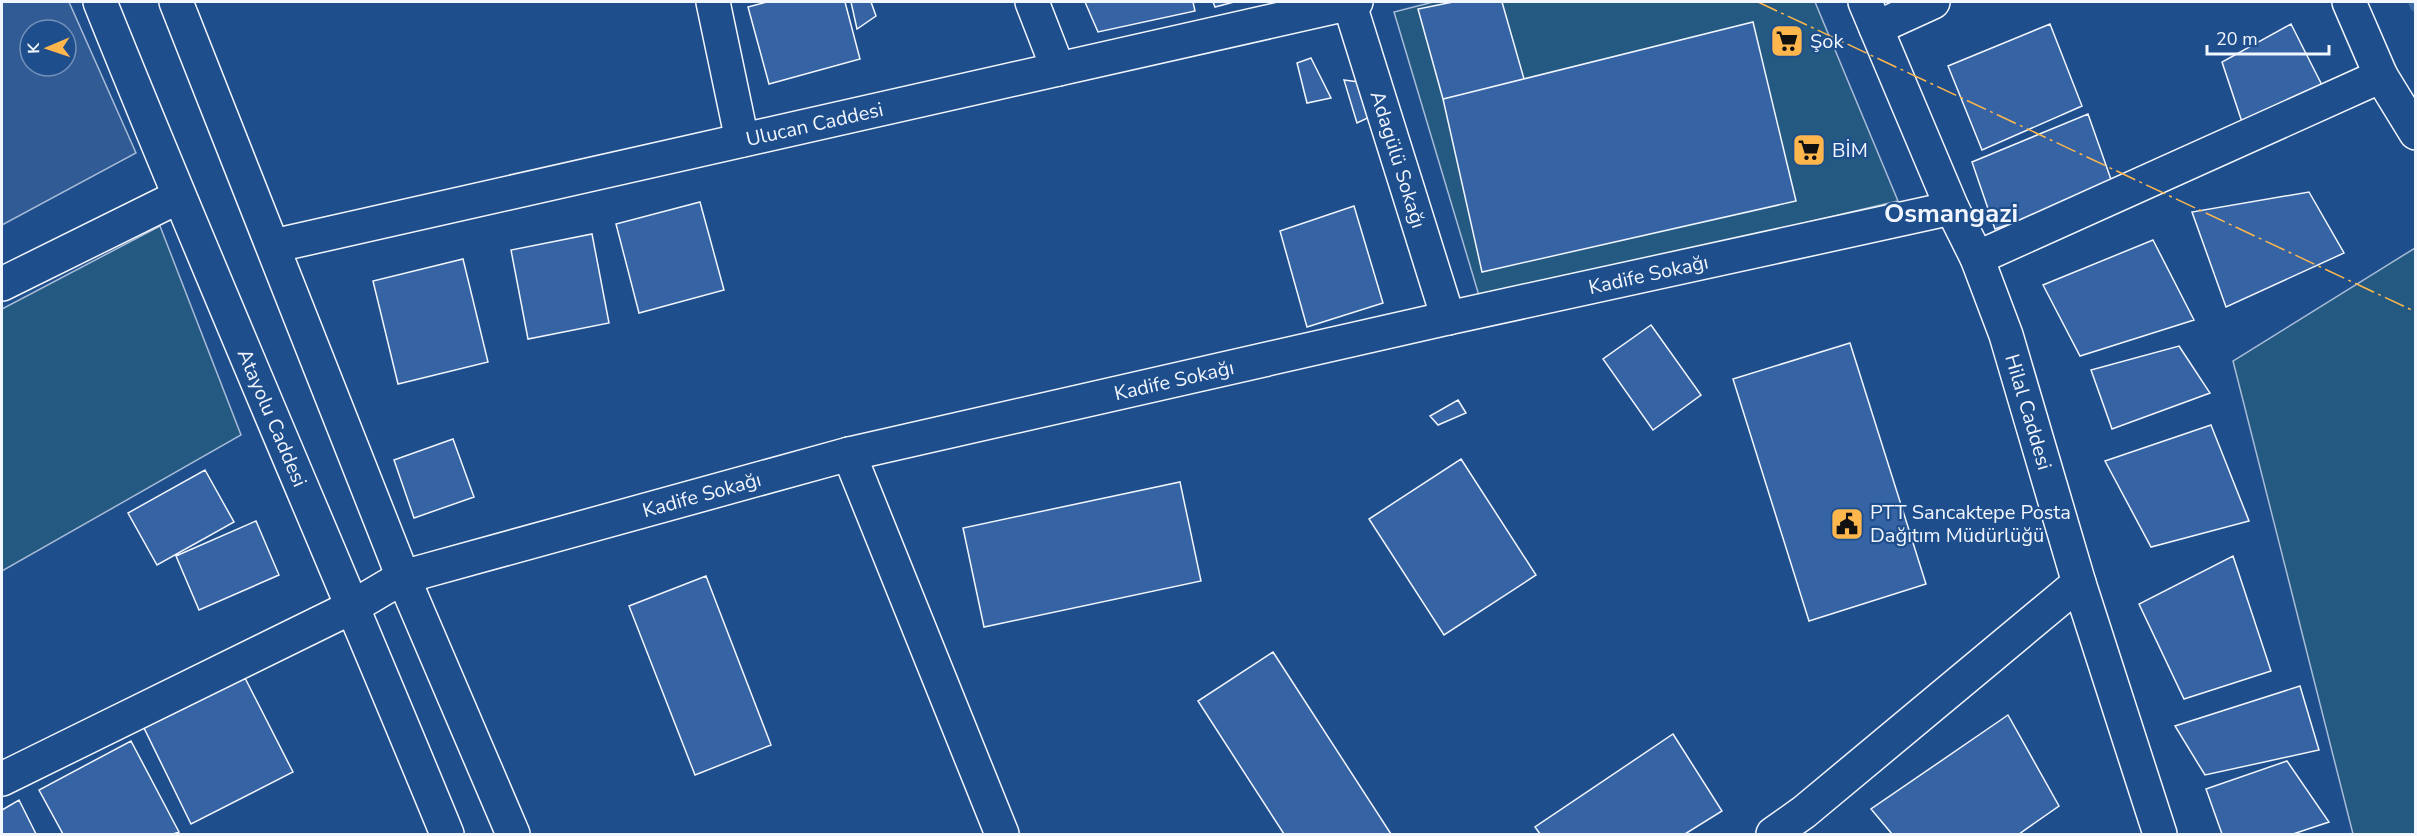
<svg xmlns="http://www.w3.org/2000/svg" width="2417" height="836" viewBox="0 0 2417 836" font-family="'Nunito Sans',sans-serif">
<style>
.green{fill:#245a82;stroke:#a8bbd7;stroke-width:1.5}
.parking{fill:#305b95;stroke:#a8bbd7;stroke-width:1.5;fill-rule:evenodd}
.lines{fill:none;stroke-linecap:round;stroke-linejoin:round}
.stream{stroke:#3b69a3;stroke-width:12}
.building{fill:#3563a3;stroke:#f2f6ff;stroke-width:1.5}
.minor-casing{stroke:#f2f6ff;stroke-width:36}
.major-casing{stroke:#f2f6ff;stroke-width:36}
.minor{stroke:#1f4e8c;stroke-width:33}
.major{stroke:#1f4e8c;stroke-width:33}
.power{stroke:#ffb74d;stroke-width:1.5;stroke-dasharray:21 4.5 3 4.5;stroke-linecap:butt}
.labels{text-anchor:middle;stroke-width:4.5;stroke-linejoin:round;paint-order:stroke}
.poi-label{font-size:20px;fill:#f2f6ff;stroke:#1f4e8c;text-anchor:start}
.street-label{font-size:20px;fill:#f2f6ff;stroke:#1f4e8c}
.district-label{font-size:26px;font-weight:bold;fill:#f2f6ff;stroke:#1f4e8c}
</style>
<rect width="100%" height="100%" fill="#1f4e8c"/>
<path class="green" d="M 1433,2 L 1815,2 L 1898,201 L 1480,299 L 1394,12 Z
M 160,226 L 241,435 L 2,571 L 2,309 Z
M 2415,248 L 2415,834 L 2353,834 L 2233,361 Z"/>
<path class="parking" d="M 2,2 L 69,2 L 136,153 L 2,225 ZM 30,30 L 66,30 L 66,66 L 30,66 Z"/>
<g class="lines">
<path class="stream" d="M 2414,2 L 2416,6"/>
</g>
<path class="building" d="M 767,2 L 845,2 L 860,59 L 769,84 L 748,7 Z
M 851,2 L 871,2 L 876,16 L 857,29 Z
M 1085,2 L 1193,2 L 1195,11 L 1098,32 Z
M 1213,2 L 1234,2 L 1215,7 Z
M 1453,2 L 1502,2 L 1524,79 L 1443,99 L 1418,9 Z
M 1753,22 L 1796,201 L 1482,272 L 1443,99 Z
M 2050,24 L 2082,106 L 1982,150 L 1948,66 Z
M 2291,24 L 2326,93 L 2243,125 L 2222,62 Z
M 1311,58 L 1331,98 L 1307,103 L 1297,63 Z
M 1344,80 L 1359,82 L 1374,115 L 1357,123 Z
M 2088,114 L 2114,188 L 1995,229 L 1972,162 Z
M 2309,192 L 2344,253 L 2226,307 L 2192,212 Z
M 700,202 L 724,290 L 639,313 L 616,224 Z
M 1354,206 L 1383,303 L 1307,327 L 1280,231 Z
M 592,234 L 609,323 L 528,339 L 511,250 Z
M 2153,240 L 2194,320 L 2080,356 L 2043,285 Z
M 463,259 L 488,362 L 398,384 L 373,281 Z
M 1651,325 L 1701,395 L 1653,430 L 1603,359 Z
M 1850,343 L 1926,584 L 1809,621 L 1733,379 Z
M 2179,346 L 2210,393 L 2112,429 L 2091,370 Z
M 1458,400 L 1466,413 L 1438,425 L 1430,416 Z
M 2211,425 L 2249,521 L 2151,547 L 2105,461 Z
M 453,439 L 474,497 L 414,518 L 394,460 Z
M 1461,459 L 1536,575 L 1444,635 L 1369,519 Z
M 205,470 L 234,522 L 157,565 L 128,513 Z
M 1180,482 L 1201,581 L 984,627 L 963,528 Z
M 256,521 L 279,575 L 199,610 L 176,556 Z
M 2233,556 L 2271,671 L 2184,699 L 2139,604 Z
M 706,576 L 771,745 L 695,775 L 629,606 Z
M 1273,652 L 1391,834 L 1284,834 L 1198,701 Z
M 245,678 L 293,772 L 191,824 L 144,728 Z
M 2300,686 L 2319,750 L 2205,775 L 2175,726 Z
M 2008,715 L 2059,806 L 2019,834 L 1892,834 L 1871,809 Z
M 1673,734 L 1722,811 L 1685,834 L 1540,834 L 1535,827 Z
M 131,741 L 179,832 L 173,834 L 63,834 L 39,790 Z
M 2287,761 L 2329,822 L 2293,834 L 2222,834 L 2206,789 Z
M 19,800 L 36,834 L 2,834 L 2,810 Z"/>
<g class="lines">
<g class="minor-casing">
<g id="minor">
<path d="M 713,2 L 742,140"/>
<path d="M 1032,2 L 1058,69"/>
<path id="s1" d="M 1349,2 L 1448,318"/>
<path id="s2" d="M 1865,2 L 1952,208 L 1977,258 L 2006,335 L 2079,583 L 2160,834"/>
<path d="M 1876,28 L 1933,2"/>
<path d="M 2381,76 L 2416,133"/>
<path id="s3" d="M 273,246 L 1356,2"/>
<path d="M 1977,258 L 2381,76 L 2349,2"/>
<path d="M 2,284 L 178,197"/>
<path d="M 849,454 L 1002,834"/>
<path id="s4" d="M 2,779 L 354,606 L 403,577 L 849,454 L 1448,318 L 1952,208"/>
<path d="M 1773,834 L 1804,812 L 2079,583"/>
</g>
</g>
<g class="major-casing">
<g id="major">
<path id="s5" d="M 100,2 C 212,281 333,556 447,834"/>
<path d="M 176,2 L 403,577 L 513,834"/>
</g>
</g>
<use href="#minor" class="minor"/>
<use href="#major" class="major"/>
<path class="power" d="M 1758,2 L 2416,312"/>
</g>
<defs>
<g id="supermarket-square" transform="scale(1.725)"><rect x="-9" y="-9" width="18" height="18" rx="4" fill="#ffb74d" stroke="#1f4e8c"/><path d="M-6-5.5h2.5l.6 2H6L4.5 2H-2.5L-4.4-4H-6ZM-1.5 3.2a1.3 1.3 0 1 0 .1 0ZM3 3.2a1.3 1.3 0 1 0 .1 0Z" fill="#111"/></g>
<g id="civic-square" transform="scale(1.725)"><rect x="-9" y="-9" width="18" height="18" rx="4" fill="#ffb74d" stroke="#1f4e8c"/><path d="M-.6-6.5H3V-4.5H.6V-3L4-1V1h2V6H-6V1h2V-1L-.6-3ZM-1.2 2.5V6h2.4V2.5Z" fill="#111"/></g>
</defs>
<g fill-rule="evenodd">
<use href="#supermarket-square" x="1787" y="41"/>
<use href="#supermarket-square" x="1809" y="150"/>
<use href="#civic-square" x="1847" y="524"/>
</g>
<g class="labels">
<g class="poi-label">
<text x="1810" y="48">Şok</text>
<text x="1832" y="157">BİM</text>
<text x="1870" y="519">PTT Sancaktepe Posta<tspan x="1870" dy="23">Dağıtım Müdürlüğü</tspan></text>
</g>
<g class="street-label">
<text dy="7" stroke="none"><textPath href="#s3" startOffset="555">Ulucan Caddesi</textPath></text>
<text dy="7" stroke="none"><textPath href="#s1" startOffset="165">Adagülü Sokağı</textPath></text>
<text dy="7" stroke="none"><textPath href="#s4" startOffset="1731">Kadife Sokağı</textPath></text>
<text dy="7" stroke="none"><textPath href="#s4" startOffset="1245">Kadife Sokağı</textPath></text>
<text dy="7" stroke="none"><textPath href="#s2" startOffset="442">Hilal Caddesi</textPath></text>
<text dy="7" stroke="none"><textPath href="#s5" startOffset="450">Atayolu Caddesi</textPath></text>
<text dy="7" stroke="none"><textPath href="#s4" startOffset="759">Kadife Sokağı</textPath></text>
</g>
<g class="district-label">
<text x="1951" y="222">Osmangazi</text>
</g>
</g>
<rect width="2417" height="836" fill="none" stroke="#f2f6ff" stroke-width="6"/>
<g transform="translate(48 48) rotate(268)"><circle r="28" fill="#1f4e8c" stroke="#7391ba" stroke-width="1.5"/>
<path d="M0-4.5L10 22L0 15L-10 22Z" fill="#ffb74d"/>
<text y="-9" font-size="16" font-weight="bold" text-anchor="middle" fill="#f2f6ff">K</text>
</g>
<path d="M2207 45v9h122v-9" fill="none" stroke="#f2f6ff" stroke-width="3"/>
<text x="2216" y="45" font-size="18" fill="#f2f6ff" stroke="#1f4e8c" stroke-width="4.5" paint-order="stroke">20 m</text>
</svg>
